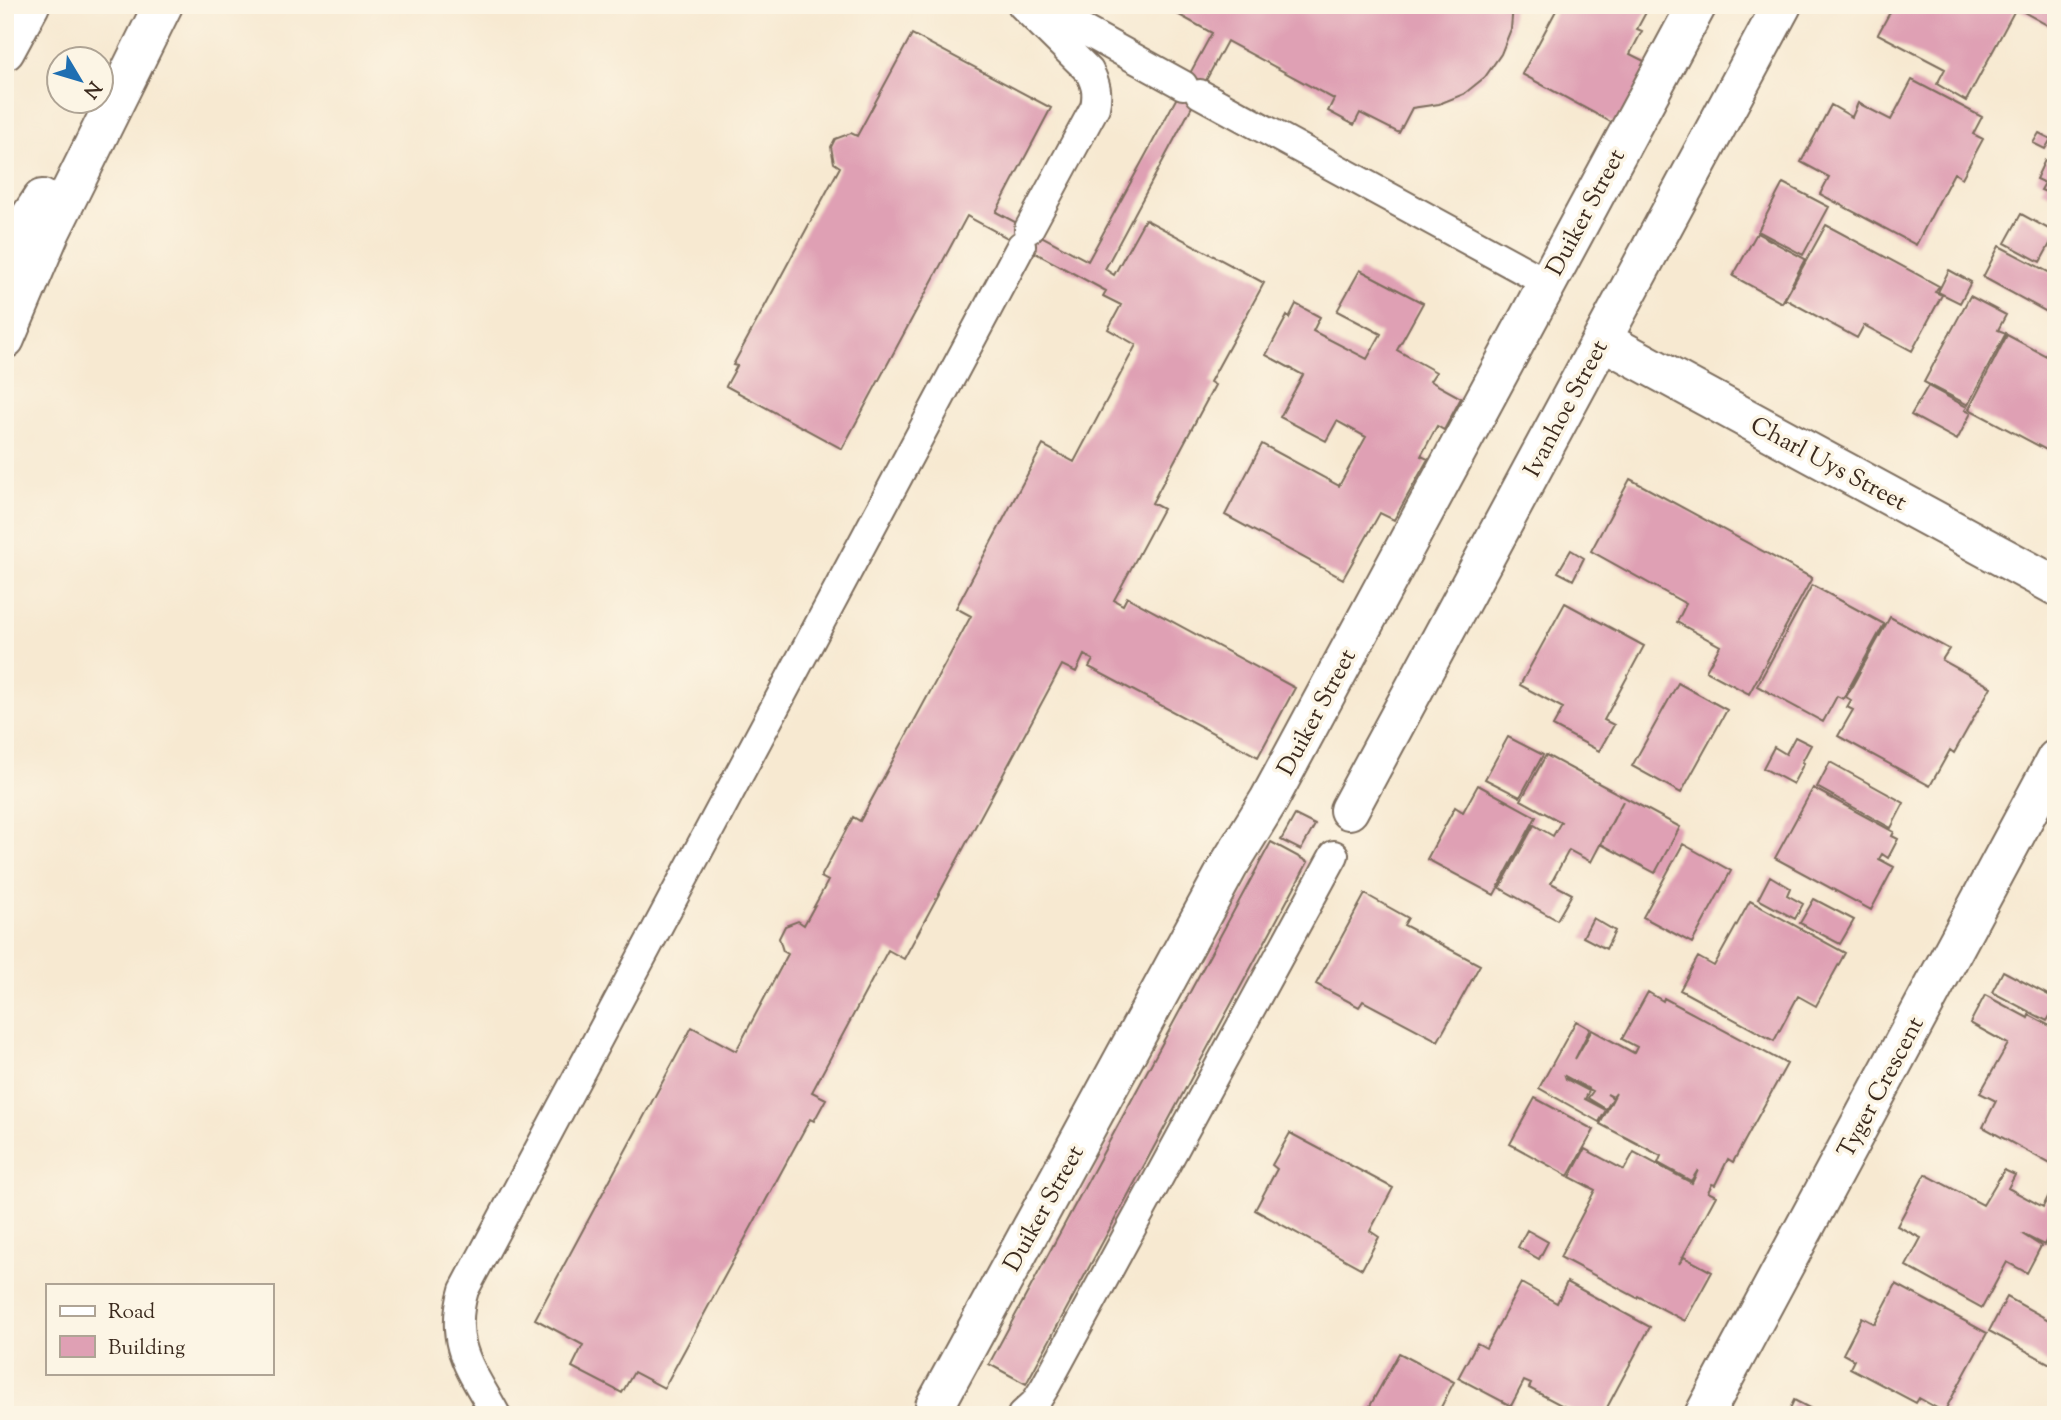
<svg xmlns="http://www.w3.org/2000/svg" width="2061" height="1420" viewBox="0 0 2061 1420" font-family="'Sorts Mill Goudy',serif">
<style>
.building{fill:#dfa0b4}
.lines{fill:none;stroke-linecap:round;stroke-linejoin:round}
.lane-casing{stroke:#7d6d5d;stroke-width:32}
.street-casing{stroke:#7d6d5d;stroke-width:42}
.secondary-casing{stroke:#7d6d5d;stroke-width:42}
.lane{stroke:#fff;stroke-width:28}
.street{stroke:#fff;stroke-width:38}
.secondary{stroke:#fff;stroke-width:38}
.labels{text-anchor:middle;stroke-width:7;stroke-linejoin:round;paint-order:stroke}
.street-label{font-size:24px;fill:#3b2a1e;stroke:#fcf5e5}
</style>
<rect width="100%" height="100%" fill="#fcf5e5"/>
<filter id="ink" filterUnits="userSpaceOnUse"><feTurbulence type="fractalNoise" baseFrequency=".0143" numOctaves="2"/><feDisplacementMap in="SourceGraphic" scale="14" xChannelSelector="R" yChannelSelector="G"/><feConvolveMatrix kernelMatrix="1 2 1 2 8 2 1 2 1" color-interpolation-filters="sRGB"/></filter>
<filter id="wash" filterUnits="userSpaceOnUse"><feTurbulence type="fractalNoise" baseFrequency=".00686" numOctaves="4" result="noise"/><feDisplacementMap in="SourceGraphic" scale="28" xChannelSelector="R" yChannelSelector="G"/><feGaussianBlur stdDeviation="1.57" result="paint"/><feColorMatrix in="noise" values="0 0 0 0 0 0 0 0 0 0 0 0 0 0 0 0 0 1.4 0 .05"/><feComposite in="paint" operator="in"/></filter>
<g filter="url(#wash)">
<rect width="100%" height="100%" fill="#f7e9d1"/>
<g id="blocks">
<path class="building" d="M 1161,5 L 1513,5 L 1511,29 L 1501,54 L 1485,77 L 1464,94 L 1439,104 L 1412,108 L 1399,133 L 1360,113 L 1354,125 L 1328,111 L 1334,99 L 1227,41 L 1105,269 L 1114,275 L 1145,219 L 1264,283 L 1210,382 L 1215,385 L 1152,503 L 1163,509 L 1114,600 L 1123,605 L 1127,597 L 1295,688 L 1258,757 L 1089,667 L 1093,660 L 1084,655 L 1076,672 L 1062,665 L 904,959 L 888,950 L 812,1092 L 826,1099 L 814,1121 L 810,1119 L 664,1388 L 634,1372 L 622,1393 L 572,1367 L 583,1345 L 535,1319 L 692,1027 L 736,1051 L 788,954 L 783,951 L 779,938 L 785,926 L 798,921 L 804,925 L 828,881 L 821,877 L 853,817 L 860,821 L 971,616 L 956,608 L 1043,445 L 1074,462 L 1136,345 L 1108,329 L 1121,305 L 1103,296 L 1106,291 L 967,216 L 842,449 L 726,386 L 737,366 L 733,365 L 840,167 L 834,163 L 831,147 L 835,139 L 851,133 L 857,136 L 912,34 L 1051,108 L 996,212 L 1088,261 L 1212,33 Z
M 1559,5 L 1650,5 L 1637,29 L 1642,31 L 1630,54 L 1650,64 L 1618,126 L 1522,74 Z
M 1894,5 L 2006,5 L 2015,10 L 1966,101 L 1937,84 L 1945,69 L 1878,34 Z
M 2011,5 L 2056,5 L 2056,30 Z
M 1912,80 L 1982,117 L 1973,134 L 1983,139 L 1962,178 L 1954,173 L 1916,245 L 1820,194 L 1829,177 L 1801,162 L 1831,105 L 1852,117 L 1858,103 L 1891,120 Z
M 2039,133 L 2051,139 L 2045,149 L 2033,143 Z
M 2045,160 L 2056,165 L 2055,196 L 2041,190 L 2045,183 L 2036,179 Z
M 1783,183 L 1829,207 L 1803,255 L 1758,231 Z
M 2021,214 L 2056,233 L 2040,262 L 2005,243 Z
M 1826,225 L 1939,286 L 1935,292 L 1942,295 L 1912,351 L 1864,325 L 1857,338 L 1785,299 Z
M 1757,233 L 1805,259 L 1782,303 L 1733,276 Z
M 1999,246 L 2056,276 L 2056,317 L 1983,277 Z
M 1360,270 L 1423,303 L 1397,350 L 1436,372 L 1430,381 L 1461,398 L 1444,430 L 1437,426 L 1421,456 L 1428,459 L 1394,520 L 1380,513 L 1343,579 L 1225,515 L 1262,444 L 1339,486 L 1366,437 L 1337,421 L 1326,441 L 1280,417 L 1303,375 L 1266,355 L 1287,316 L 1289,318 L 1296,304 L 1320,317 L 1313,331 L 1367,359 L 1381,334 L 1337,311 Z
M 1949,270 L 1971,282 L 1960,303 L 1938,292 Z
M 1970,296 L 2006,315 L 1998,330 L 2006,333 L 1968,405 L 1924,382 Z
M 2007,335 L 2056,361 L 2056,455 L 1969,409 Z
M 1928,386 L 1967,407 L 1965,410 L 1971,413 L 1957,440 L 1911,415 Z
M 1630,479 L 1812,578 L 1749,694 L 1706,671 L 1720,646 L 1677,622 L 1686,604 L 1591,551 Z
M 1571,550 L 1584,558 L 1573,580 L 1558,572 Z
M 1812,585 L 1884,624 L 1843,699 L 1837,696 L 1823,722 L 1757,686 Z
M 1565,603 L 1644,646 L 1604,720 L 1614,725 L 1599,751 L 1553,726 L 1563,708 L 1520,685 Z
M 1890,617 L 1949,649 L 1942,660 L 1991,687 L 1954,753 L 1950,750 L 1930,786 L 1838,736 L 1853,710 L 1847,707 L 1851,700 L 1846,697 Z
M 1678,683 L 1727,710 L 1681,793 L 1632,766 Z
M 1508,737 L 1543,755 L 1520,797 L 1485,779 Z
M 1795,737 L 1811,745 L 1802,762 L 1804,763 L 1793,784 L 1763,768 L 1774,747 L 1786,754 Z
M 1546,755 L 1680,827 L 1655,873 L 1601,844 L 1623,801 L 1591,862 L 1569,850 L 1551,883 L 1572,894 L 1557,920 L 1500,888 L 1534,825 L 1553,836 L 1561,822 L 1521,800 Z
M 1830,762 L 1904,803 L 1891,828 L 1817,787 Z
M 1478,785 L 1536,817 L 1494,895 L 1427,859 L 1455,807 L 1463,812 Z
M 1813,788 L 1894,832 L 1892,836 L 1898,839 L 1888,858 L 1882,854 L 1879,859 L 1894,867 L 1871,910 L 1775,858 Z
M 1295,815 L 1315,825 L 1301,850 L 1281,840 Z
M 1271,842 L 1308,862 L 1026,1384 L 989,1364 Z
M 1683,844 L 1731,871 L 1692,943 L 1643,917 Z
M 1770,876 L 1790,888 L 1787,895 L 1803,904 L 1795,919 L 1758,899 Z
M 1365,894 L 1408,918 L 1404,925 L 1480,965 L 1438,1041 L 1363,1001 L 1359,1007 L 1316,984 Z
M 1814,899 L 1854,920 L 1840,944 L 1800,923 Z
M 1750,901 L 1845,953 L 1816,1006 L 1798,996 L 1774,1041 L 1680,990 L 1698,957 L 1714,966 Z
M 1593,918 L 1615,931 L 1606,949 L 1583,937 Z
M 2003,971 L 2056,999 L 2056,1006 L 2047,1021 L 1992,992 Z
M 1648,992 L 1663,1001 L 1664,998 L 1787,1064 L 1733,1162 L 1728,1159 L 1715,1185 L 1712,1184 L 1708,1192 L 1716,1196 L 1679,1264 L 1684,1257 L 1712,1272 L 1685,1321 L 1638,1296 L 1637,1298 L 1560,1257 L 1595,1190 L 1570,1177 L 1585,1149 L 1624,1170 L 1634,1152 L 1692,1183 L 1698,1170 L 1691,1181 L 1658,1163 L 1661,1156 L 1600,1124 L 1616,1093 L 1613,1097 L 1607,1094 L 1613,1098 L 1606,1109 L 1588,1098 L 1593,1091 L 1565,1076 L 1566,1079 L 1589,1091 L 1585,1099 L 1606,1110 L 1599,1122 L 1539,1088 L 1576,1021 L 1590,1029 L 1575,1059 L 1592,1030 L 1634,1053 L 1637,1047 L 1622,1039 Z
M 1985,995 L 2028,1018 L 2029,1015 L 2056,1029 L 2056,1167 L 1983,1127 L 1996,1101 L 1980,1093 L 2008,1044 L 1970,1023 Z
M 1535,1098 L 1594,1130 L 1568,1176 L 1510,1144 Z
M 1290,1133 L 1393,1188 L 1370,1231 L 1379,1237 L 1362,1269 L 1255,1210 L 1277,1169 L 1272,1165 Z
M 2004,1170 L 2015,1175 L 2008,1188 L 2043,1207 L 2050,1193 L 2056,1196 L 2056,1222 L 2044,1245 L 2022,1234 L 2041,1246 L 2027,1273 L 2007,1262 L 1982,1308 L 1906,1266 L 1921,1238 L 1897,1226 L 1925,1174 L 1983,1205 Z
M 1527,1230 L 1548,1242 L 1539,1259 L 1518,1247 Z
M 1567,1282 L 1650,1327 L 1603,1415 L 1580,1415 L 1529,1388 L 1531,1384 L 1524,1381 L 1511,1406 L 1458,1378 L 1477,1343 L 1486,1348 L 1521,1283 L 1557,1303 Z
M 1896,1284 L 1987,1333 L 1944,1412 L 1919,1398 L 1916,1403 L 1850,1368 L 1854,1360 L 1843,1354 L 1862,1317 L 1875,1324 Z
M 2007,1297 L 2056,1324 L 2056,1367 L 1989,1331 Z
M 1399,1353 L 1454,1382 L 1437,1415 L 1365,1415 Z
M 1794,1400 L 1823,1415 L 1787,1415 Z"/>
</g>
</g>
<g filter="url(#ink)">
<use href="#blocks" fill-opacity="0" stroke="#7d6d5d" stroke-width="2"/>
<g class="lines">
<g class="lane-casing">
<path id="lane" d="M 1022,5 L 1089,71 C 1096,84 1098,93 1095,107 L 1029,229
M 1038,5 L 1183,85
M 1200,94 L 1547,283
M 496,1415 C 471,1369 448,1344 464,1290 L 1021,246
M 1022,1415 L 1035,1403 L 1045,1387 L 1334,855"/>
</g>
<g class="street-casing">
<path id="street" d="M 1602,340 L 2056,586
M 1349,810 L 1782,5
M 935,1406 L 1229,865 L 1269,800 L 1697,5
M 1704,1415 L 2056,759"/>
</g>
<g class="secondary-casing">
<path id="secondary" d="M 5,51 L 30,5
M 5,266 L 25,225 L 42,199
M 5,339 L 50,233 L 163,5"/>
</g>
<use href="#lane" class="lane"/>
<use href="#street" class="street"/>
<use href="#secondary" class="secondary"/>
</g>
</g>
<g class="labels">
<g class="street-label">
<text transform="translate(1585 212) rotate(-62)" y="8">Duiker Street</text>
<text transform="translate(1565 408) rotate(-62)" y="8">Ivanhoe Street</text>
<text transform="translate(1829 463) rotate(28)" y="8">Charl Uys Street</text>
<text transform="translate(1316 712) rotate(-62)" y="8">Duiker Street</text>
<text transform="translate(1880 1087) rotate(-62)" y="8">Tyger Crescent</text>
<text transform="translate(1043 1208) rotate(-61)" y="8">Duiker Street</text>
</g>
</g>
<rect width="2061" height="1420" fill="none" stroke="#fcf5e5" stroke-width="28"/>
<rect x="46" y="1284" width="228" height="91" fill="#fcf5e5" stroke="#afa495" stroke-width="2"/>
<rect x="60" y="1306" width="35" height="10" fill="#ffffff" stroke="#afa495" stroke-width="2"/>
<text x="108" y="1318" font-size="21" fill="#3b2a1e">Road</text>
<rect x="60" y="1336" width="35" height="21" fill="#dfa0b4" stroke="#afa495" stroke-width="2"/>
<text x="108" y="1354" font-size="21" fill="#3b2a1e">Building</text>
<g transform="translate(80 80) rotate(128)"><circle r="33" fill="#fcf5e5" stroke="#afa495" stroke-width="2"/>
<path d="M0-5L12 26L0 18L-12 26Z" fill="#1f6fb2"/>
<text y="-10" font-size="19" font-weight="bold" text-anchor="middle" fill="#3b2a1e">N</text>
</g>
</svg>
